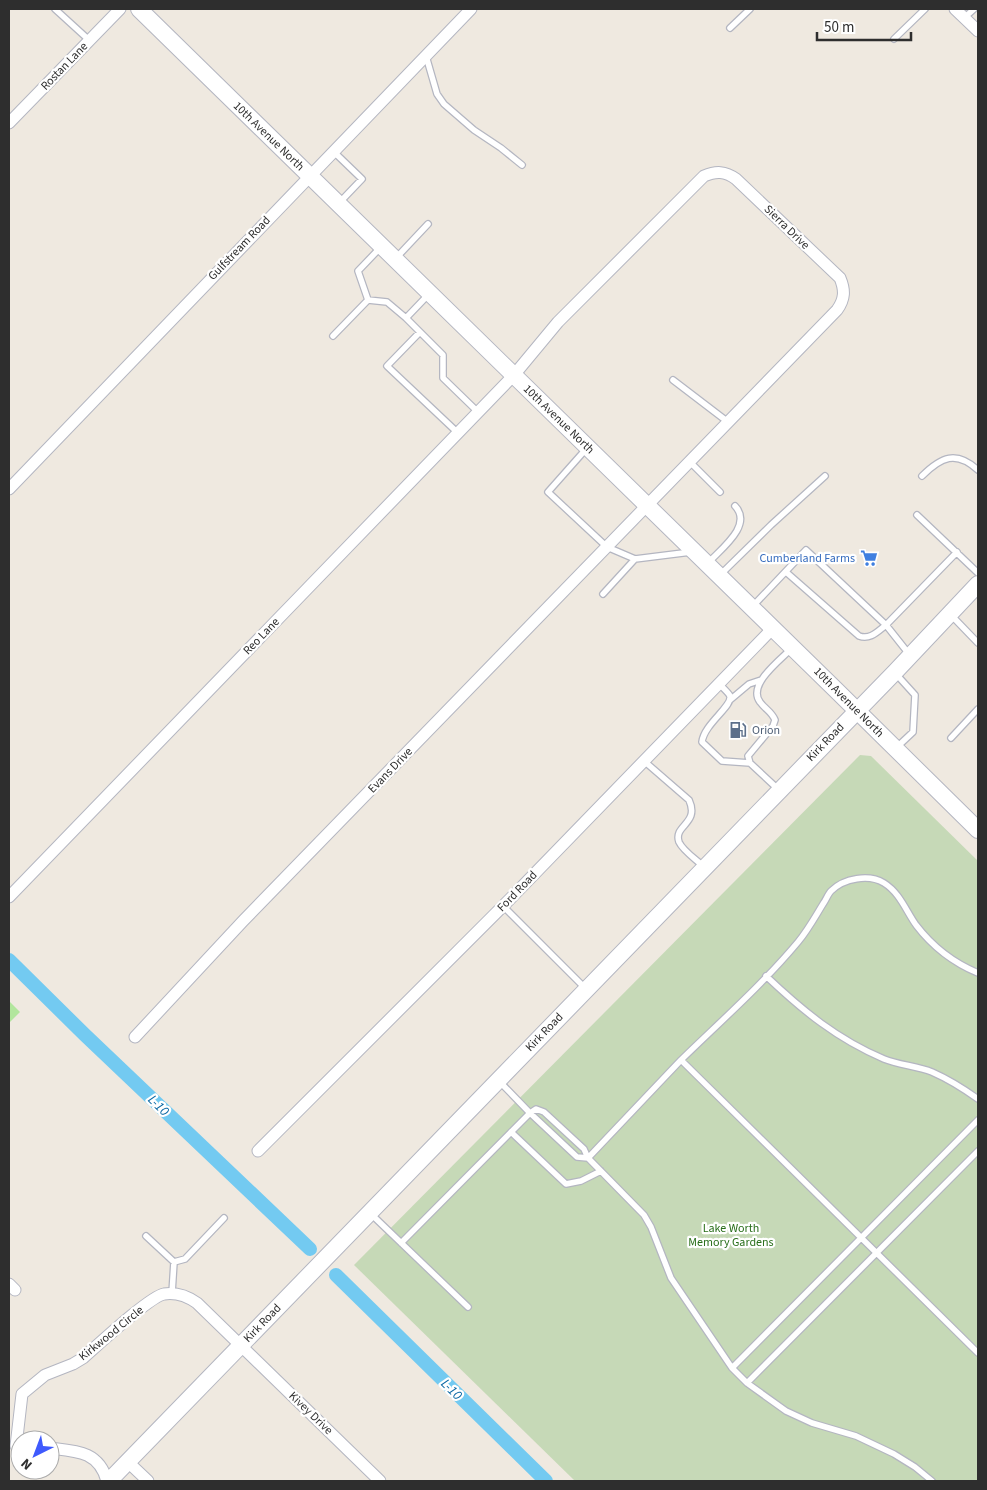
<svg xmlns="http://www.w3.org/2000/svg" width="987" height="1490" viewBox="0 0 987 1490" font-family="'Source Sans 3',sans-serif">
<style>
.green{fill:#b2e69d}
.cemetery{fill:#c6d9b7}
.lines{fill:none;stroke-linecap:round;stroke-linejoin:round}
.canal{stroke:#73caf1;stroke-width:14}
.lane-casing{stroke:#b4b6c1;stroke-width:8}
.street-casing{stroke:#b4b6c1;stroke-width:13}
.secondary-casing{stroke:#b4b6c1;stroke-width:18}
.lane{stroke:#fff;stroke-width:5.5}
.street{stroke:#fff;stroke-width:11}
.secondary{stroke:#fff;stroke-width:16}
.labels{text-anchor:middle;stroke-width:4.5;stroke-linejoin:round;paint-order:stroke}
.street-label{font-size:12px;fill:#2e2e2e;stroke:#fff}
.shop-label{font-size:12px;fill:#366cbe;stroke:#fff;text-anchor:end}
.service-label{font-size:12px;fill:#4e5e75;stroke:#fff;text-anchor:start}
.park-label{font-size:12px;fill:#286e1a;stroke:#fff}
.water-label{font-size:14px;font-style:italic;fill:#0b68a4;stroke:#fff}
</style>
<rect width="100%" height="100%" fill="#efe9e0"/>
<path class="green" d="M 9,1001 L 20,1012 L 9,1023 Z"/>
<path class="cemetery" d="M 860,755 L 871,756 L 978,861 L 978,1481 L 575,1481 L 354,1265 Z"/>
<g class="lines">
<path class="canal" d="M 9,960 L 85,1035 L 310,1249
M 336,1275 L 546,1481"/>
<g class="lane-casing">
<path id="lane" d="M 55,9 L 89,40
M 964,18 L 974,9
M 730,28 L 750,9
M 894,39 L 925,9
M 426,56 L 437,94 L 444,104 L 474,130 L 501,148 L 522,165
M 334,152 L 362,179 L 340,202
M 397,257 L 428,224
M 429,294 L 406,318 L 443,355 L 443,378 L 478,412
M 368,300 L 358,271 L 380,248
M 420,332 L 387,366 L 458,433
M 333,336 L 368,300 L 387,302 L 406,318
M 673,380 L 728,422
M 587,448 L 548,492 L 607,547 L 635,559 L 691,552
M 690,462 L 720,492
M 922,476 C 941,457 956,450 978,470
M 917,515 L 978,573
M 709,562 C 722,548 753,525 735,506
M 721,574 L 771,525 L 825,476
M 603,594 L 635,559
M 752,607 L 806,550 L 886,625 C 877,632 870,640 859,636 L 786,572
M 951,615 L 978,643
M 909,654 L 886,625 L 957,552
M 896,674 L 915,695 L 913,732 L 897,747
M 719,684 C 722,687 728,692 730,696 C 733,706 704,724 702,742 L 722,761 L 750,763
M 730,700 L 749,684 L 761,680
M 951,738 L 978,709
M 644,761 L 689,800 C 700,824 673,825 679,842 C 683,851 697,860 704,867
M 779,790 L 750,763 L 748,756 L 773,726 L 775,720 C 772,712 765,709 760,702 C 747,685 780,660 791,649
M 503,906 L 586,989
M 766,976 C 803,1011 837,1039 884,1059 C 899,1065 917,1066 932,1072 C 948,1079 964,1089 978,1099
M 681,1060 C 720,1022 763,984 798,942 C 808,930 815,917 823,904 C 826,900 828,894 831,891 C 844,878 869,874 884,883 C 900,893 906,911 916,925 C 932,946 954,963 978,973
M 536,1109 L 544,1112 L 584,1149 L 588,1158 L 577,1157 L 530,1113 Z
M 511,1132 L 566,1184 L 581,1181 L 601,1171
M 371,1214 L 468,1307
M 146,1236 L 174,1262 L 172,1293
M 401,1243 L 530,1113 L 499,1081
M 174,1262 L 185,1259 L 224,1218
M 732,1368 L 978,1120
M 747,1383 L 978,1151
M 932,1481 L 915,1467 L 894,1454 L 856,1436 L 812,1423 L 786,1411 L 747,1383 L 732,1368 L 671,1278 L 651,1227 L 644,1215 L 588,1158 L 681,1060 L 978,1353"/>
</g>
<g class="street-casing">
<path id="street" d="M 955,9 L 978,31
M 9,123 L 120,9
M 9,489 L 471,9
M 9,897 L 514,375 L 558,322 L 704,176 C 716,171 725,171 736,179 L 840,278 C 845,290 845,299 837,310 L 243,921 L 135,1037
M 258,1151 L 510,899 L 773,628
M 9,1284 L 15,1290
M 16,1446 L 22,1394 L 45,1375 L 73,1364 L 83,1358 C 98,1345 149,1297 164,1294 C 177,1292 187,1296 197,1303 L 380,1481
M 50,1448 C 76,1451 99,1451 107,1481
M 128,1462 L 148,1481"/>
</g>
<g class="secondary-casing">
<path id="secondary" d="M 139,9 L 836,690 L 978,830
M 109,1481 L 895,672 L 978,584"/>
</g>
<use href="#lane" class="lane"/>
<use href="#street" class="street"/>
<use href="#secondary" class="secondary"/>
</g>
<defs>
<g id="supermarket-bare" transform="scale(1.35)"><path d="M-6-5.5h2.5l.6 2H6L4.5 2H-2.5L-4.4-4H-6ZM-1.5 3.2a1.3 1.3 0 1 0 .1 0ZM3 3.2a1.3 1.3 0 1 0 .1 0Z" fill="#3f7fe0" stroke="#fff" stroke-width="2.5" paint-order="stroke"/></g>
<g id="fuel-bare" transform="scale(1.35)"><path d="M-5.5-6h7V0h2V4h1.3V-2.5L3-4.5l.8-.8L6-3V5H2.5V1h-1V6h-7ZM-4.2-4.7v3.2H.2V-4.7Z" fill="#5c6f8a" stroke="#fff" stroke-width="2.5" paint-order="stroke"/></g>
</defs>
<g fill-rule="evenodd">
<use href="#supermarket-bare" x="869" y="558"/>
<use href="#fuel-bare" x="738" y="730"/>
</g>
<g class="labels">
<g class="street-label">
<text transform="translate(64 66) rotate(-46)" y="4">Rostan Lane</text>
<text transform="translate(269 136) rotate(44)" y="4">10th Avenue North</text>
<text transform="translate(787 227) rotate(44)" y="4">Sierra Drive</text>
<text transform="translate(239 248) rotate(-46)" y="4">Gulfstream Road</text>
<text transform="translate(559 419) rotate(44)" y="4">10th Avenue North</text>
<text transform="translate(261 636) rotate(-46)" y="4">Reo Lane</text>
<text transform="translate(849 702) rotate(45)" y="4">10th Avenue North</text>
<text transform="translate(825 742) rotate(-46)" y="4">Kirk Road</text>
<text transform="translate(390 770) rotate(-46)" y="4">Evans Drive</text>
<text transform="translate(517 891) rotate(-46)" y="4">Ford Road</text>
<text transform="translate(544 1032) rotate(-46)" y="4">Kirk Road</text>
<text transform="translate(262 1323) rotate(-46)" y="4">Kirk Road</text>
<text transform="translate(111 1333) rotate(-39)" y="4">Kirkwood Circle</text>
<text transform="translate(311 1413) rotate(44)" y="4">Kivey Drive</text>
</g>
<g class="shop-label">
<text x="855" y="562">Cumberland Farms</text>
</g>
<g class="service-label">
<text x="752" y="734">Orion</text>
</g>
<g class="park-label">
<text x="731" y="1232">Lake Worth<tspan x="731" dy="14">Memory Gardens</tspan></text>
</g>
<g class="water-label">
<text transform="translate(159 1105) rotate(44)" y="5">L-10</text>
<text transform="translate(452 1389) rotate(44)" y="5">L-10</text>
</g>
</g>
<rect width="987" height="1490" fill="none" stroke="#2e2e2e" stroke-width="20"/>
<g transform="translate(35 1455) rotate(222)"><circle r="24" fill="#ffffff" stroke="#ababab"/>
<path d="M0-4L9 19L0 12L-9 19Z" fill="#3f5afd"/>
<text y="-8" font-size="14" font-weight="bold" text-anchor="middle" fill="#2e2e2e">N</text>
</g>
<path d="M817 32v8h94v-8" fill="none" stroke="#2e2e2e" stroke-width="2.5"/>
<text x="824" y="32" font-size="15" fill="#2e2e2e" stroke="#ffffff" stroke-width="4" paint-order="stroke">50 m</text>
</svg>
